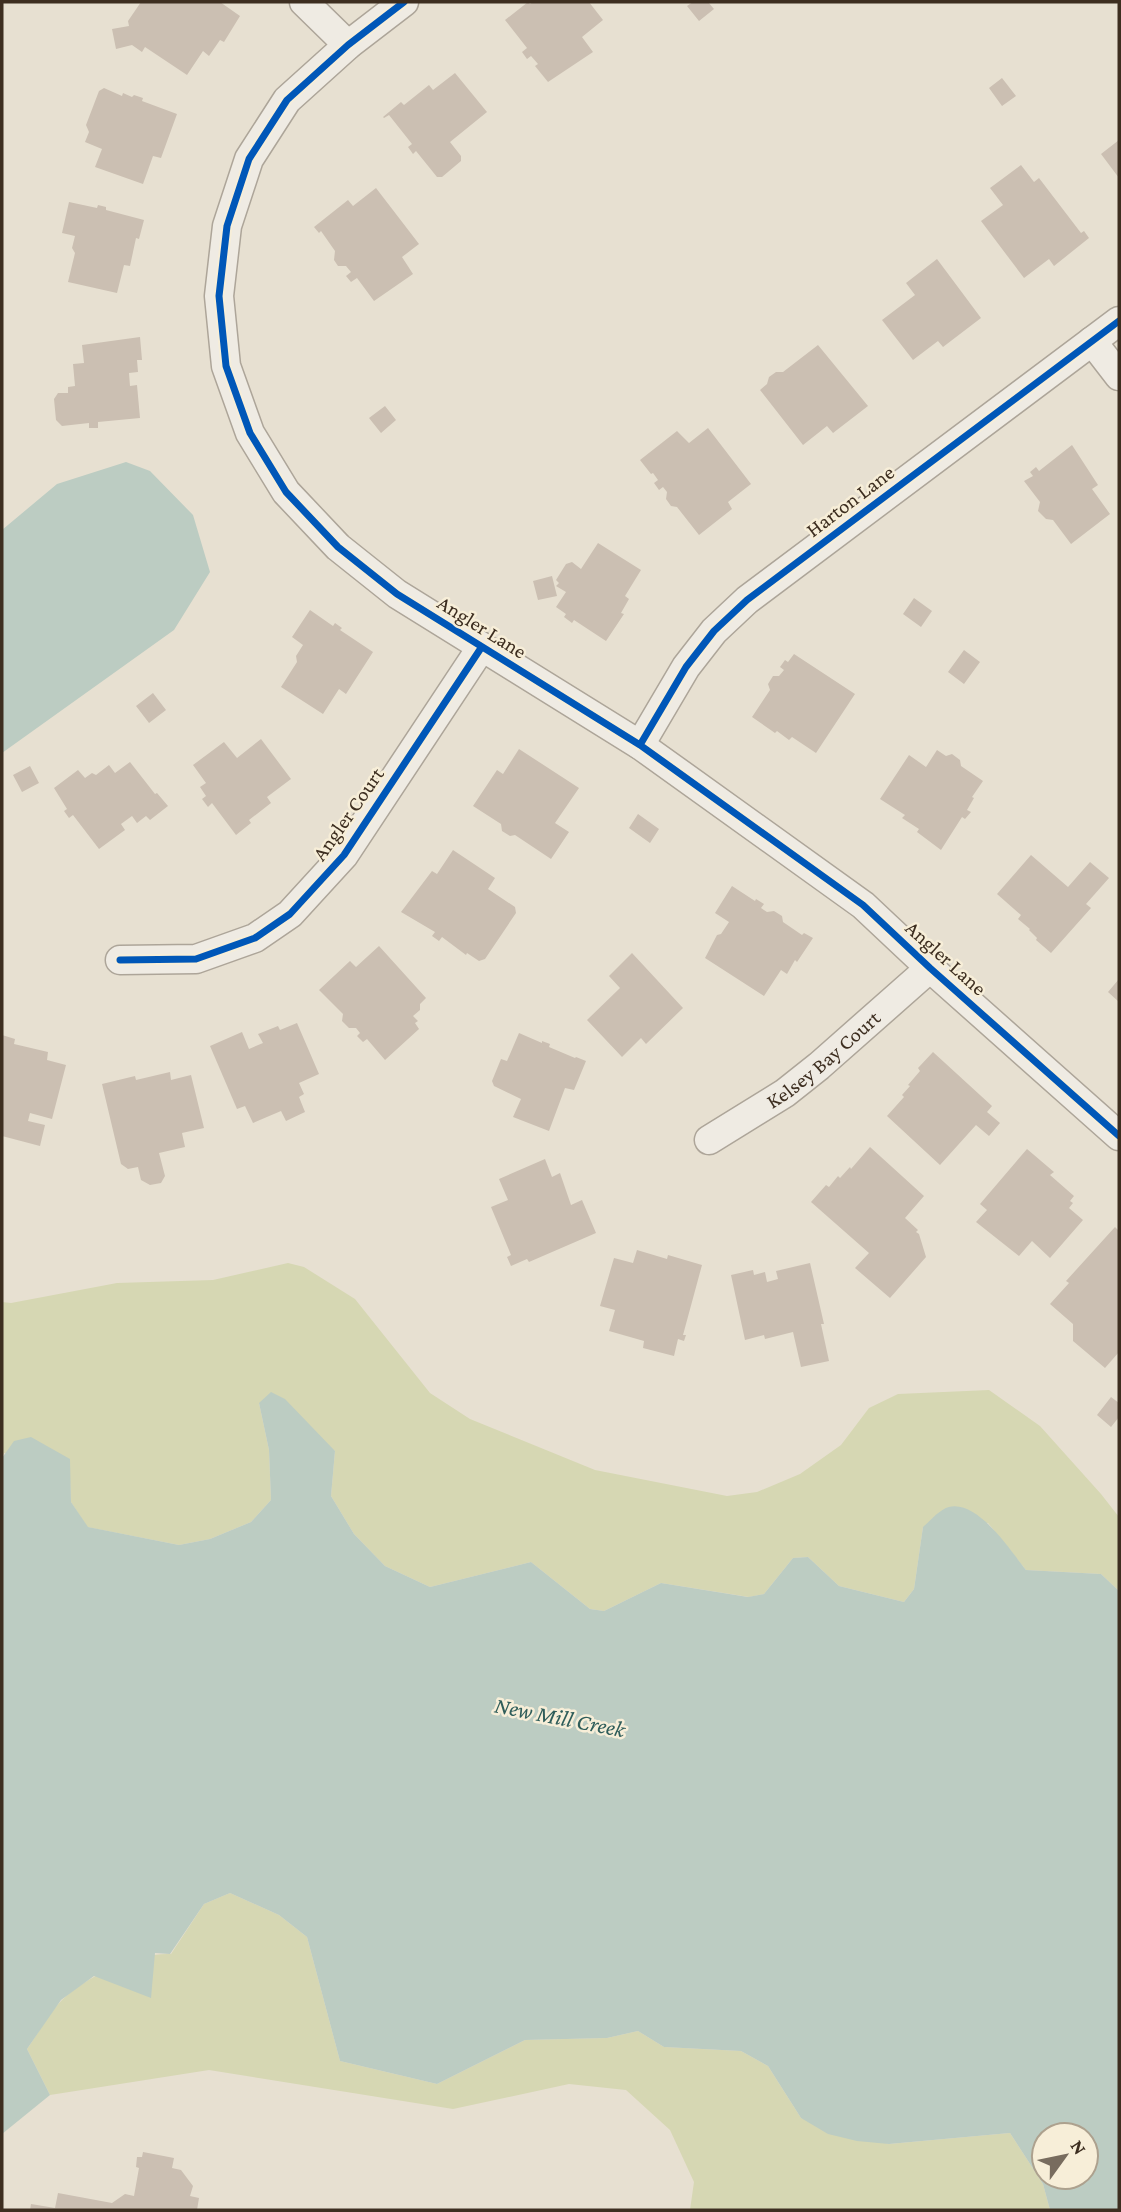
<svg xmlns="http://www.w3.org/2000/svg" width="1121" height="2212" viewBox="0 0 1121 2212" font-family="'Crimson Pro',serif">
<style>
.green{fill:#d6d7b3}
.water{fill:#bcccc2;fill-rule:evenodd}
.building{fill:#cbbfb2}
.lines{fill:none;stroke-linecap:round;stroke-linejoin:round}
.minor-casing{stroke:#ada599;stroke-width:31}
.minor{stroke:#efebe3;stroke-width:28}
.cycleway-casing{stroke:#f7eed8;stroke-width:11}
.cycleway{stroke:#0057b8;stroke-width:7}
.labels{text-anchor:middle;stroke-width:5;stroke-linejoin:round;paint-order:stroke}
.street-label{font-size:21px;fill:#3d2e20;stroke:#f7eed8}
.water-label{font-size:23px;font-style:italic;fill:#2f5d5a;stroke:#f7eed8}
</style>
<rect width="100%" height="100%" fill="#e7e0d1"/>
<path class="green" d="M 288,1263 L 304,1267 L 355,1299 L 430,1393 L 470,1419 L 595,1470 L 727,1496 L 757,1492 L 800,1474 L 841,1445 L 869,1408 L 898,1394 L 989,1390 L 1040,1426 L 1101,1494 L 1119,1517 L 1119,1591 L 1101,1574 L 1026,1570 L 988,1523 L 923,1527 L 914,1589 L 904,1602 L 839,1586 L 808,1557 L 793,1558 L 764,1594 L 749,1597 L 661,1583 L 604,1611 L 590,1609 L 531,1562 L 430,1587 L 385,1566 L 354,1534 L 331,1496 L 335,1451 L 259,1403 L 269,1450 L 271,1500 L 251,1522 L 210,1539 L 179,1545 L 87,1527 L 71,1502 L 69,1459 L 4,1453 L 2,1458 L 2,1302 L 11,1303 L 117,1283 L 213,1280 Z
M 230,1893 L 279,1915 L 307,1937 L 340,2061 L 437,2084 L 525,2040 L 607,2038 L 638,2031 L 664,2047 L 741,2051 L 768,2066 L 801,2118 L 889,2144 L 1010,2133 L 1043,2184 L 1050,2210 L 690,2210 L 694,2182 L 670,2130 L 626,2090 L 569,2084 L 453,2109 L 209,2070 L 50,2095 L 27,2049 C 38,2034 48,2014 62,2000 C 85,1977 138,1952 171,1954 L 204,1904 Z"/>
<path class="water" d="M 126,462 L 150,471 L 193,515 L 210,572 L 174,630 L 2,753 L 2,530 L 57,484 Z
M 271,1392 L 285,1399 L 335,1451 L 331,1496 L 354,1534 L 385,1566 L 430,1587 L 531,1562 L 590,1609 L 604,1611 L 661,1583 L 748,1597 L 764,1594 L 793,1558 L 808,1557 L 839,1586 L 904,1602 L 914,1589 L 923,1527 C 930,1521 940,1509 949,1507 C 978,1500 1010,1550 1026,1570 L 1101,1574 L 1119,1591 L 1119,2210 L 1050,2210 L 1043,2184 L 1010,2133 L 889,2144 L 857,2141 L 828,2134 L 801,2118 L 768,2066 L 741,2051 L 664,2047 L 638,2031 L 607,2038 L 525,2040 L 437,2084 L 340,2061 L 307,1937 L 279,1915 L 230,1893 L 204,1904 L 170,1954 L 155,1953 L 151,1998 L 94,1976 L 61,2000 L 27,2049 L 50,2095 L 2,2134 L 2,1458 L 14,1441 L 31,1437 L 70,1459 L 71,1502 L 88,1527 L 179,1545 L 210,1539 L 251,1522 L 271,1500 L 269,1450 L 259,1403 ZM 1044,2135 L 1086,2135 L 1086,2177 L 1044,2177 Z"/>
<path class="building" d="M 141,2 L 220,2 L 240,16 L 224,42 L 220,40 L 209,56 L 203,51 L 187,75 L 145,47 L 142,52 L 132,45 L 116,49 L 112,29 L 129,26 L 128,21 Z
M 528,2 L 530,4 L 533,2 L 589,2 L 603,20 L 582,37 L 593,52 L 548,82 L 535,66 L 538,64 L 531,56 L 527,59 L 522,52 L 527,48 L 505,20 Z
M 693,2 L 708,2 L 714,9 L 699,21 L 687,6 Z
M 455,73 L 487,112 L 450,142 L 461,156 L 461,161 L 442,177 L 437,177 L 416,151 L 413,154 L 408,147 L 412,144 L 389,115 L 384,118 L 383,117 L 401,102 L 404,105 L 429,85 L 433,90 Z
M 1002,78 L 1016,96 L 1002,106 L 989,88 Z
M 104,88 L 122,96 L 123,93 L 132,97 L 134,95 L 143,98 L 142,101 L 177,114 L 161,158 L 153,156 L 143,184 L 95,167 L 102,149 L 85,142 L 89,132 L 86,125 L 99,91 Z
M 1119,140 L 1119,178 L 1101,154 Z
M 1021,165 L 1034,182 L 1039,178 L 1081,233 L 1084,231 L 1089,238 L 1054,266 L 1049,259 L 1024,278 L 981,221 L 1003,205 L 990,188 Z
M 376,188 L 419,244 L 402,257 L 413,274 L 374,301 L 357,278 L 351,282 L 346,276 L 351,272 L 346,266 L 338,266 L 334,260 L 335,251 L 321,231 L 319,233 L 314,227 L 348,200 L 353,206 Z
M 69,202 L 97,208 L 98,205 L 106,207 L 106,210 L 144,220 L 139,239 L 136,238 L 130,266 L 124,265 L 117,293 L 68,282 L 75,253 L 72,248 L 75,236 L 62,233 Z
M 937,259 L 981,318 L 943,347 L 938,341 L 913,360 L 882,320 L 915,295 L 906,283 Z
M 140,337 L 142,360 L 137,360 L 138,372 L 129,373 L 130,386 L 137,385 L 140,418 L 98,422 L 98,428 L 89,428 L 89,423 L 62,426 L 56,420 L 54,399 L 58,393 L 68,393 L 68,387 L 75,386 L 73,364 L 84,363 L 82,345 Z
M 818,345 L 868,406 L 833,433 L 827,426 L 803,445 L 760,390 L 767,384 L 769,377 L 776,372 L 783,372 Z
M 385,406 L 396,420 L 381,433 L 369,418 Z
M 708,428 L 751,484 L 728,502 L 732,509 L 699,535 L 677,507 L 671,506 L 666,499 L 667,492 L 663,487 L 659,490 L 654,483 L 658,480 L 653,473 L 651,474 L 640,460 L 677,431 L 689,443 Z
M 1072,445 L 1098,485 L 1092,489 L 1110,514 L 1071,544 L 1053,520 L 1046,519 L 1038,511 L 1040,502 L 1024,481 L 1033,476 L 1030,472 L 1036,467 L 1039,471 Z
M 598,543 L 641,570 L 625,596 L 629,599 L 621,613 L 624,614 L 606,641 L 574,620 L 572,623 L 564,617 L 566,614 L 556,607 L 566,592 L 556,586 L 559,583 L 556,580 L 566,564 L 572,562 L 581,569 Z
M 552,576 L 557,596 L 538,600 L 533,581 Z
M 914,598 L 932,611 L 921,627 L 903,614 Z
M 310,610 L 333,626 L 335,623 L 342,628 L 340,630 L 373,652 L 346,694 L 339,689 L 323,714 L 281,687 L 297,662 L 296,656 L 303,645 L 292,637 Z
M 964,650 L 980,662 L 964,684 L 948,672 Z
M 794,654 L 855,694 L 816,753 L 792,737 L 789,740 L 777,731 L 775,733 L 752,717 L 770,690 L 768,684 L 773,676 L 779,676 L 784,670 L 780,667 L 785,660 L 788,662 Z
M 153,693 L 166,710 L 149,723 L 136,706 Z
M 261,739 L 291,779 L 267,797 L 271,803 L 249,820 L 251,823 L 236,835 L 212,803 L 208,807 L 202,799 L 206,796 L 200,787 L 206,783 L 193,765 L 224,742 L 237,758 Z
M 519,749 L 579,788 L 555,823 L 569,832 L 551,859 L 515,835 L 510,836 L 502,831 L 501,824 L 473,806 L 497,770 L 503,774 Z
M 937,750 L 946,756 L 952,754 L 960,760 L 961,766 L 983,781 L 972,797 L 974,798 L 967,810 L 971,812 L 965,819 L 962,817 L 941,850 L 917,832 L 919,829 L 902,818 L 905,815 L 880,799 L 909,755 L 926,767 Z
M 130,762 L 155,794 L 157,793 L 168,806 L 150,820 L 146,816 L 137,823 L 132,816 L 121,824 L 125,830 L 99,849 L 73,815 L 69,818 L 64,811 L 67,809 L 54,788 L 78,770 L 85,778 L 92,773 L 96,775 L 109,765 L 115,773 Z
M 30,766 L 39,783 L 22,792 L 13,775 Z
M 638,814 L 659,829 L 650,843 L 629,828 Z
M 453,850 L 495,878 L 488,889 L 515,907 L 516,913 L 485,959 L 479,961 L 467,953 L 466,955 L 442,937 L 439,941 L 432,936 L 435,932 L 401,912 L 432,871 L 437,874 Z
M 1031,855 L 1068,887 L 1090,862 L 1109,878 L 1086,904 L 1091,908 L 1051,953 L 1036,940 L 1037,938 L 1029,930 L 1030,929 L 1018,919 L 1021,915 L 997,894 Z
M 732,886 L 755,901 L 756,899 L 764,904 L 761,908 L 767,912 L 774,911 L 782,916 L 783,922 L 802,935 L 804,933 L 813,938 L 797,962 L 795,960 L 787,974 L 781,970 L 764,996 L 705,958 L 717,935 L 721,934 L 729,922 L 715,913 Z
M 379,946 L 426,998 L 420,1004 L 420,1010 L 413,1016 L 418,1021 L 415,1023 L 419,1029 L 385,1060 L 367,1039 L 363,1042 L 357,1036 L 360,1033 L 356,1028 L 349,1028 L 342,1021 L 343,1014 L 319,990 L 350,961 L 356,967 Z
M 632,953 L 683,1008 L 646,1044 L 641,1038 L 622,1057 L 587,1020 L 620,988 L 609,976 Z
M 1119,979 L 1119,1002 L 1108,992 Z
M 297,1023 L 319,1074 L 299,1083 L 304,1094 L 299,1097 L 305,1112 L 286,1121 L 281,1111 L 253,1123 L 245,1106 L 237,1109 L 210,1046 L 242,1032 L 249,1049 L 263,1043 L 258,1034 L 278,1026 L 280,1030 Z
M 519,1033 L 542,1043 L 542,1041 L 550,1044 L 549,1047 L 575,1058 L 576,1057 L 586,1061 L 574,1090 L 565,1088 L 549,1131 L 513,1117 L 521,1099 L 494,1086 L 492,1081 L 501,1059 L 507,1061 Z
M 2,1035 L 15,1039 L 14,1044 L 48,1052 L 47,1060 L 66,1065 L 52,1119 L 30,1113 L 28,1121 L 45,1125 L 40,1146 L 2,1136 Z
M 933,1052 L 992,1106 L 987,1112 L 1000,1123 L 989,1136 L 976,1125 L 940,1165 L 887,1116 L 904,1097 L 902,1095 L 910,1086 L 908,1085 L 920,1071 L 918,1068 Z
M 170,1072 L 171,1080 L 191,1075 L 204,1128 L 182,1133 L 185,1147 L 159,1153 L 165,1176 L 161,1183 L 150,1185 L 141,1180 L 138,1167 L 128,1169 L 121,1164 L 102,1084 L 135,1076 L 136,1080 Z
M 870,1147 L 924,1196 L 905,1218 L 918,1230 L 916,1232 L 919,1234 L 926,1257 L 890,1298 L 855,1268 L 869,1253 L 811,1202 L 826,1185 L 829,1187 L 838,1176 L 840,1178 L 850,1167 L 851,1169 Z
M 1027,1149 L 1054,1172 L 1050,1175 L 1074,1196 L 1070,1201 L 1073,1203 L 1069,1208 L 1083,1220 L 1050,1258 L 1032,1241 L 1019,1256 L 976,1222 L 987,1210 L 980,1204 Z
M 545,1159 L 552,1177 L 560,1173 L 571,1205 L 582,1200 L 596,1233 L 529,1262 L 527,1259 L 511,1266 L 507,1257 L 511,1255 L 491,1207 L 508,1200 L 499,1179 Z
M 1115,1227 L 1119,1231 L 1119,1352 L 1105,1368 L 1073,1341 L 1073,1324 L 1050,1304 L 1069,1283 L 1066,1281 Z
M 637,1250 L 667,1259 L 668,1255 L 702,1265 L 683,1335 L 686,1335 L 684,1341 L 678,1339 L 674,1356 L 643,1348 L 644,1341 L 609,1331 L 615,1310 L 600,1306 L 614,1258 L 633,1263 Z
M 810,1263 L 824,1324 L 821,1324 L 829,1361 L 801,1367 L 793,1332 L 765,1339 L 764,1335 L 745,1340 L 731,1275 L 753,1270 L 754,1275 L 765,1272 L 767,1282 L 778,1279 L 776,1271 Z
M 1111,1397 L 1119,1403 L 1119,1417 L 1111,1427 L 1097,1415 Z
M 143,2152 L 174,2158 L 172,2168 L 181,2170 L 193,2186 L 190,2196 L 199,2198 L 197,2210 L 30,2210 L 31,2204 L 55,2208 L 58,2193 L 112,2203 L 125,2194 L 134,2196 L 139,2168 L 136,2167 L 137,2157 L 142,2157 Z"/>
<g class="lines">
<g class="minor-casing">
<g id="minor">
<path d="M 304,2 L 348,45"/>
<path d="M 404,2 L 348,45 L 287,100 L 249,159 L 227,226 L 219,296 L 226,366 L 250,433 L 286,492 L 338,547 L 397,594 L 640,745 L 863,905 L 930,968 L 1119,1136"/>
<path d="M 1092,341 L 1119,376"/>
<path d="M 640,745 L 686,667 L 714,631 L 747,600 L 1119,321"/>
<path d="M 120,960 L 196,959 L 255,938 L 290,914 L 344,855 L 481,648"/>
<path id="s1" d="M 709,1140 L 785,1093 L 819,1066 L 930,968"/>
</g>
</g>
<use href="#minor" class="minor"/>
<g class="cycleway-casing">
<path id="cycleway" d="M 404,2 L 348,45 L 287,100 L 249,159 L 227,226 L 219,296 L 226,366 L 250,433 L 286,492 L 338,547 L 397,594 L 640,745 L 863,905 L 930,968 L 1119,1136
M 640,745 L 686,667 L 714,631 L 747,600 L 1119,321
M 120,960 L 196,959 L 255,938 L 290,914 L 344,855 L 481,648"/>
</g>
<use href="#cycleway" class="cycleway"/>
</g>
<g class="labels">
<g class="street-label">
<text transform="translate(850 501) rotate(-37)" y="7">Harton Lane</text>
<text transform="translate(482 627) rotate(32)" y="7">Angler Lane</text>
<text transform="translate(348 814) rotate(-55)" y="7">Angler Court</text>
<text transform="translate(946 958) rotate(42)" y="7">Angler Lane</text>
<text dy="7" stroke="none"><textPath href="#s1" startOffset="140">Kelsey Bay Court</textPath></text>
</g>
<g class="water-label">
<text transform="translate(560 1717) rotate(11)" y="8">New Mill Creek</text>
</g>
</g>
<rect width="1121" height="2212" fill="none" stroke="#3d2e20" stroke-width="7"/>
<g transform="translate(1065 2156) rotate(57)"><circle r="33" fill="#f7eed8" stroke="#ada18e" stroke-width="2"/>
<path d="M0-5L12 26L0 18L-12 26Z" fill="#786c5e"/>
<text y="-10" font-size="19" font-weight="bold" text-anchor="middle" fill="#3d2e20">N</text>
</g>
</svg>
